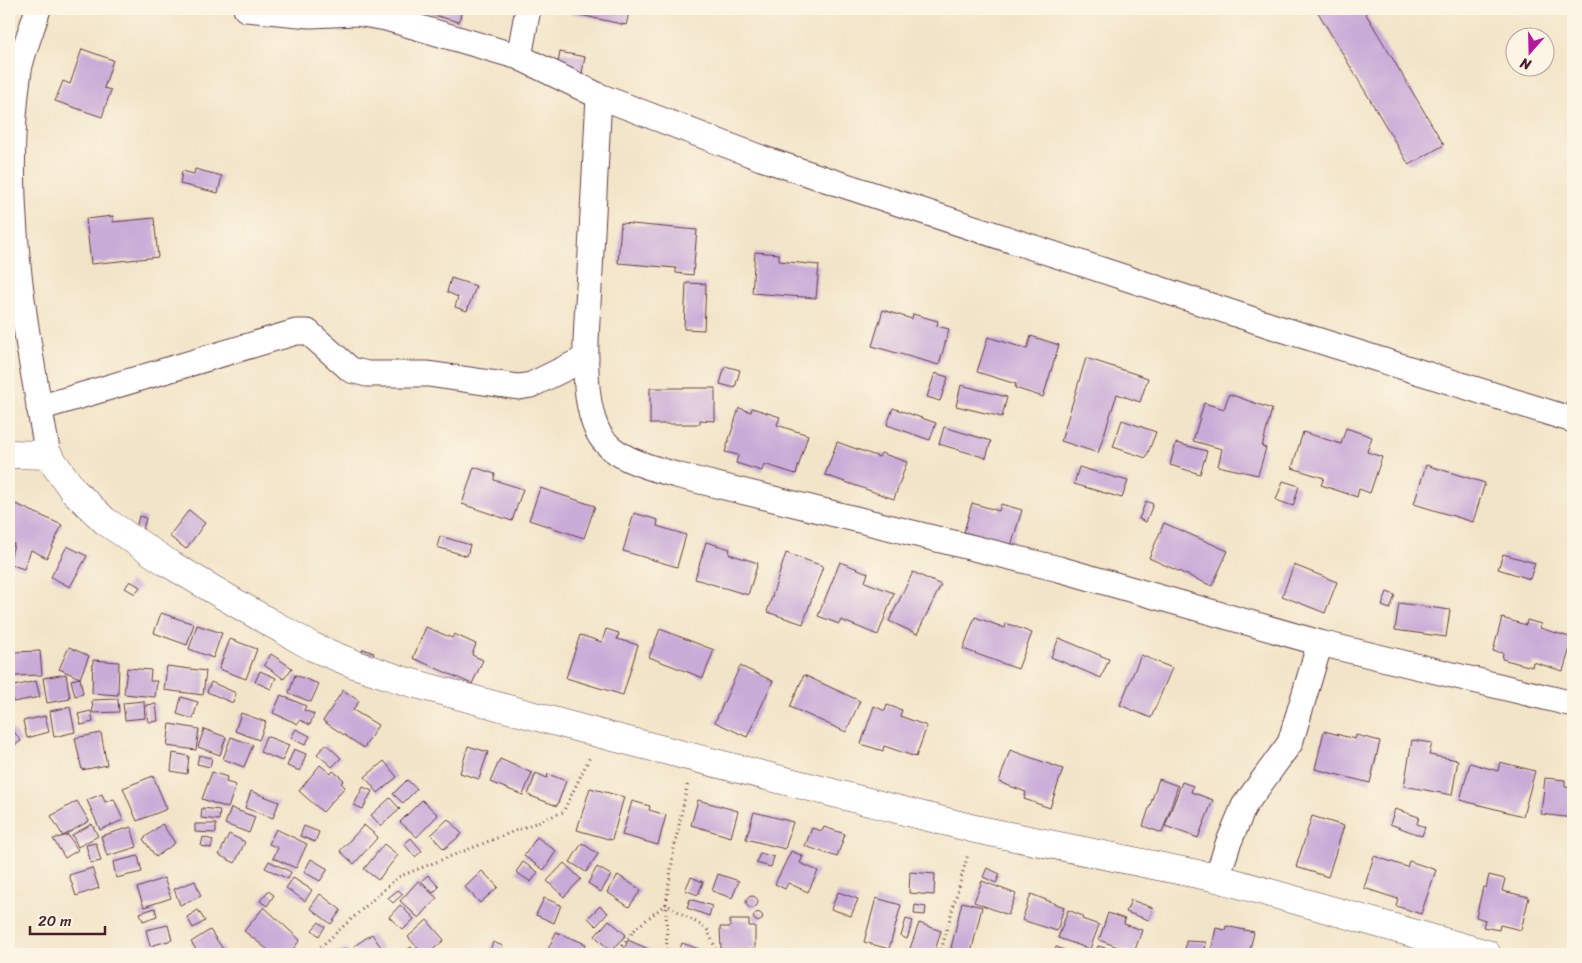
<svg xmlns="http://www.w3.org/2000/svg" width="1582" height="963" viewBox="0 0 1582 963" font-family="Sriracha,sans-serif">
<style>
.building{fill:#c9abd8}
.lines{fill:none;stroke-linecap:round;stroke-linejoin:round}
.minor-casing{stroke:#633d43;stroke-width:27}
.tertiary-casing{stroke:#633d43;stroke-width:29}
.path{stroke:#633d43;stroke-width:3;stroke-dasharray:1 4;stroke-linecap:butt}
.minor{stroke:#fff;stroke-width:25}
.tertiary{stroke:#fff;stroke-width:28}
</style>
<rect width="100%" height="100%" fill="#fcf5e5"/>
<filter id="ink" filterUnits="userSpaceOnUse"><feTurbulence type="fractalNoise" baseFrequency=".02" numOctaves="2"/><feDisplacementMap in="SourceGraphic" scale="10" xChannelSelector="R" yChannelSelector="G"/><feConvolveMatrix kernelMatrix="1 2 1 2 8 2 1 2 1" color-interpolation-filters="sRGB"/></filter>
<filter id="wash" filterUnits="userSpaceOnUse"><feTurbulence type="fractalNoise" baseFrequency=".0096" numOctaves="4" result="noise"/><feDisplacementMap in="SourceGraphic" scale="20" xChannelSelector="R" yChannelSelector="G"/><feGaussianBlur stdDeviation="1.12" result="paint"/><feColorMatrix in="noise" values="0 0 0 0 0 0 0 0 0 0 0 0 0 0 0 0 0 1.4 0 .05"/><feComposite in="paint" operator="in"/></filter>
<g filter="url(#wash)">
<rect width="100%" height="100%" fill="#f2e4c8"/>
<g id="blocks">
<path class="building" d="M 412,9 L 462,9 L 459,22 Z
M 572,9 L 630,9 L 626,25 L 571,13 Z
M 1316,9 L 1363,9 L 1444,145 L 1409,165 Z
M 82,49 L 113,60 L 104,88 L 111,90 L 102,117 L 55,101 L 63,81 L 70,84 Z
M 560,52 L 585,57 L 582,73 L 557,68 Z
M 195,169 L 222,176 L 218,193 L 180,184 L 182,171 L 194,174 Z
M 113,216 L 113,222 L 154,218 L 158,257 L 91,264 L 86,219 Z
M 621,223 L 697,230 L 693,275 L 676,273 L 676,268 L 618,263 Z
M 755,252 L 779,254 L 779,261 L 819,265 L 816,298 L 752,293 Z
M 451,278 L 476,286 L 467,311 L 455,307 L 458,297 L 447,292 Z
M 686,283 L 706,284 L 704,330 L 684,329 Z
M 883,310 L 912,319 L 913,314 L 938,321 L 937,326 L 949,329 L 939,365 L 872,346 Z
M 1031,336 L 1059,345 L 1043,397 L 1015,388 L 1016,384 L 977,372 L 988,337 L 1027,349 Z
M 1086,358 L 1148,378 L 1140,402 L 1117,394 L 1098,453 L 1061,441 Z
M 725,366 L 740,370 L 735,388 L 720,384 Z
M 935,373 L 948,377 L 940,401 L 927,397 Z
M 961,385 L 1007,397 L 1002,417 L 956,406 Z
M 650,388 L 715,388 L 715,421 L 700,420 L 700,424 L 650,424 Z
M 1229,394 L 1272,409 L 1262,447 L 1266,448 L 1258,475 L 1218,466 L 1222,449 L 1193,441 L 1204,403 L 1224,409 Z
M 739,408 L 751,412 L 752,408 L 780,417 L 777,425 L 808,435 L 796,474 L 764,464 L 762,471 L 736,463 L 738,455 L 725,452 Z
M 893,408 L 936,423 L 930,440 L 887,425 Z
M 1122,420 L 1156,432 L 1146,458 L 1113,447 Z
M 944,427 L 991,441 L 986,458 L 939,444 Z
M 1346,428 L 1372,437 L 1367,452 L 1382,457 L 1370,493 L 1359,489 L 1357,497 L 1321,485 L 1324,478 L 1292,468 L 1303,432 L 1341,444 Z
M 837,442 L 879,457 L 881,453 L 907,462 L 894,499 L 825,475 Z
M 1176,443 L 1207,451 L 1200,474 L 1170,465 Z
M 1426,465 L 1485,483 L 1473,522 L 1414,504 Z
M 474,467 L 495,474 L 494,480 L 523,489 L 512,521 L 462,504 Z
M 1079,467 L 1128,481 L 1122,498 L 1074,484 Z
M 1283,481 L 1299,486 L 1293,506 L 1276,500 Z
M 540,488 L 595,506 L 584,538 L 529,520 Z
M 1146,501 L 1153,504 L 1146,522 L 1139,519 Z
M 972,503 L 999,511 L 1001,504 L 1022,510 L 1011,546 L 964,532 Z
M 16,504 L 62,525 L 47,558 L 31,550 L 24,569 L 9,564 L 14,544 L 9,541 L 9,519 Z
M 189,510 L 205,523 L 186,549 L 169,536 Z
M 634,513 L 658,520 L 657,526 L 686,535 L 677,567 L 623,551 Z
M 139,516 L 146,518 L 143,530 L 136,528 Z
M 1164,523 L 1228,551 L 1212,586 L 1149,558 Z
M 440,536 L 470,545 L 467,556 L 437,547 Z
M 706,542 L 730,549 L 729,554 L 758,563 L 748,595 L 695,579 Z
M 67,546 L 87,556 L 70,587 L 51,577 Z
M 786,553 L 823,566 L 803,624 L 767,612 Z
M 1503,554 L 1535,563 L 1530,579 L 1498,569 Z
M 840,562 L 868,573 L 865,582 L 894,593 L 878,635 L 841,620 L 839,624 L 818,616 Z
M 1294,565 L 1337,582 L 1325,613 L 1282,596 Z
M 913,572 L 941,585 L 917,634 L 889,621 Z
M 130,581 L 140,587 L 135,594 L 125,588 Z
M 1387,592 L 1395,595 L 1390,609 L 1382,606 Z
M 1399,603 L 1450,610 L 1446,637 L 1395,630 Z
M 161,613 L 194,624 L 187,645 L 154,633 Z
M 975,617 L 1005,628 L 1006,623 L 1032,633 L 1018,669 L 963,649 Z
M 1502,618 L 1526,625 L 1527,620 L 1541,624 L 1540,628 L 1573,638 L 1563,671 L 1533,662 L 1532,667 L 1502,659 L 1503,653 L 1493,651 Z
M 197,625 L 222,633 L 213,658 L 189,649 Z
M 426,627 L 452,638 L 454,634 L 476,644 L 472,655 L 483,660 L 472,684 L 413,658 Z
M 606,629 L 619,633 L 617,639 L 638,645 L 623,695 L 566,678 L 580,635 L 602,642 Z
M 660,629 L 714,650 L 703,678 L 649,657 Z
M 1059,638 L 1109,659 L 1101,678 L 1051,657 Z
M 230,639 L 257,649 L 246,679 L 219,669 Z
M 69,647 L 89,656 L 80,678 L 83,694 L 75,696 L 71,680 L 80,678 L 59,669 Z
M 363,649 L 374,653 L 371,661 L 360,657 Z
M 40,651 L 42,675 L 14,676 L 12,652 Z
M 271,654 L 292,668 L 284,679 L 264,665 Z
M 1141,655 L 1172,668 L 1151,718 L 1120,705 Z
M 93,660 L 119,662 L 118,695 L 92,693 Z
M 167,666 L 206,671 L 203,695 L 164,690 Z
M 740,666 L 773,681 L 747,737 L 715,722 Z
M 127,668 L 151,670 L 150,681 L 157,681 L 155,697 L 124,694 Z
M 260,671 L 276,678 L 271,689 L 255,682 Z
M 66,674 L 70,699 L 47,703 L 43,678 Z
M 295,675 L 319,684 L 311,702 L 289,693 Z
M 804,675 L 860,701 L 846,732 L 790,707 Z
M 36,681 L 40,697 L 13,702 L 10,687 Z
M 211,682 L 236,693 L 233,703 L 207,692 Z
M 343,690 L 359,701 L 353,710 L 378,725 L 364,748 L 323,721 Z
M 281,695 L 306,706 L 304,710 L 314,714 L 310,725 L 300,720 L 298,724 L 273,713 Z
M 181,697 L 198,702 L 193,719 L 177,714 Z
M 118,699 L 119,712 L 93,713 L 92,700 Z
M 144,701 L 145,718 L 125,720 L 123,703 Z
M 156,704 L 158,721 L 148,722 L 146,705 Z
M 887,705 L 902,710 L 900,716 L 927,726 L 916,757 L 884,746 L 883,751 L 861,744 L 874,706 L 885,711 Z
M 70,707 L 75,732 L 54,737 L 50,711 Z
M 91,711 L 93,722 L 81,725 L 78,714 Z
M 241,713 L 266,722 L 259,740 L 235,731 Z
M 45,716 L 49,732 L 27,738 L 23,721 Z
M 170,724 L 199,729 L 196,750 L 167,746 Z
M 9,725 L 21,741 L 9,749 Z
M 204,729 L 226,737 L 220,755 L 198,747 Z
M 296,729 L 310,736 L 305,745 L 291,738 Z
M 1324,731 L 1355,739 L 1356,735 L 1380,741 L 1370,783 L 1315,769 Z
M 101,733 L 107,765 L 82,770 L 75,738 Z
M 266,736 L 289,745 L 282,761 L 260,752 Z
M 231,737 L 253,745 L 244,767 L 223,759 Z
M 1412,740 L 1432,743 L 1429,755 L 1458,760 L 1452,795 L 1404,786 Z
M 326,744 L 341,758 L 332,767 L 317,754 Z
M 468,746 L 488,752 L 479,779 L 460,773 Z
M 294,749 L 306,754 L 300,771 L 287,766 Z
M 1010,750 L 1063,769 L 1050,808 L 1024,799 L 1026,792 L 999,782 Z
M 173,753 L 189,756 L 187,774 L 171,771 Z
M 199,755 L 212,758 L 210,767 L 197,764 Z
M 500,759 L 532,773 L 523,795 L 490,782 Z
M 384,761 L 397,777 L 378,793 L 365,777 Z
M 1500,762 L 1535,771 L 1523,816 L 1460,800 L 1470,763 L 1498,771 Z
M 320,765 L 331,774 L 333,771 L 344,780 L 341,783 L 345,787 L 323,812 L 299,791 Z
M 212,772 L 227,777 L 226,782 L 236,785 L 228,808 L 202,799 Z
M 536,773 L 547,778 L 548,774 L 566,781 L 557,806 L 528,795 Z
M 153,776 L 167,809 L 137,821 L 123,788 Z
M 1545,778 L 1565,780 L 1565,787 L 1573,788 L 1573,818 L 1541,814 Z
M 1159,779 L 1178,786 L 1162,833 L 1143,826 Z
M 407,780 L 417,789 L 403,803 L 393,794 Z
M 1182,782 L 1193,786 L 1191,792 L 1213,800 L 1198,838 L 1165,826 Z
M 363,787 L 372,791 L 363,809 L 354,805 Z
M 590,788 L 624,797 L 612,840 L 577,830 Z
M 251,791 L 279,802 L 273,818 L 245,808 Z
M 102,794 L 105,802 L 114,799 L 123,820 L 100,830 L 87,800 Z
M 390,798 L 400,809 L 381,826 L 371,815 Z
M 422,800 L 438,815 L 417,837 L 400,822 Z
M 698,800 L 738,811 L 731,837 L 691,825 Z
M 77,801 L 89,821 L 63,836 L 51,816 Z
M 632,801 L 650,806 L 649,810 L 666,815 L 658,845 L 622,835 Z
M 202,808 L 220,810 L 219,820 L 201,818 Z
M 231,808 L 255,817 L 249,833 L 225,824 Z
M 1395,809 L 1419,817 L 1417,824 L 1425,827 L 1422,836 L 1390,824 Z
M 754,812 L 793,822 L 785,849 L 746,839 Z
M 1312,816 L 1344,826 L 1328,877 L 1296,867 Z
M 448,819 L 462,834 L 444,849 L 431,835 Z
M 92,824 L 98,836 L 78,847 L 72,835 Z
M 162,824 L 175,843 L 156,857 L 143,839 Z
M 195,824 L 216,824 L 216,833 L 195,832 Z
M 364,825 L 378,837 L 354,864 L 340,851 Z
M 304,826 L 319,832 L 315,842 L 300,836 Z
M 131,827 L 137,847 L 107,856 L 101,836 Z
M 824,827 L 845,834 L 837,857 L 805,846 L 812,828 L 822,831 Z
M 276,829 L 307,844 L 296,868 L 273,858 L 278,848 L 269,844 Z
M 229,834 L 245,842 L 235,863 L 219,855 Z
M 68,835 L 78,850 L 65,858 L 53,839 Z
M 203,837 L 213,840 L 211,848 L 201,846 Z
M 537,837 L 556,851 L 544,870 L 524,856 Z
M 411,838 L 422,851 L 415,857 L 404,844 Z
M 96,843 L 101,861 L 91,863 L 86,845 Z
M 582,843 L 598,854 L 586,872 L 570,862 Z
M 384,844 L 398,855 L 378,880 L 364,869 Z
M 791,851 L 803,856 L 800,863 L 818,871 L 808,892 L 788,883 L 785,889 L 775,884 Z
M 760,853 L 774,857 L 771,867 L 756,863 Z
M 138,856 L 142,872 L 116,878 L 113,862 Z
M 1374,856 L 1407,867 L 1409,861 L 1436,870 L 1421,914 L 1396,906 L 1398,899 L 1364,888 Z
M 311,859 L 328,869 L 320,881 L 304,872 Z
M 269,861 L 291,872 L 288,879 L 265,868 Z
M 523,862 L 538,872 L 531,882 L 516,872 Z
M 564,863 L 581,879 L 564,897 L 547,881 Z
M 597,867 L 611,875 L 601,892 L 588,883 Z
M 92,868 L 99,888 L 76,896 L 69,875 Z
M 987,868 L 1000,874 L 996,883 L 983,877 Z
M 482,871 L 498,887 L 480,903 L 465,887 Z
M 910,872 L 935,874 L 934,895 L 909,893 Z
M 718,874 L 739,881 L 732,898 L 712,891 Z
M 428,875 L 439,887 L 433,893 L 421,881 Z
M 618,875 L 641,890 L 629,907 L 607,892 Z
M 1489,875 L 1505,879 L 1502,891 L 1529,897 L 1521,930 L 1500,925 L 1499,930 L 1483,927 L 1485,920 L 1476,917 L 1483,887 L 1486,888 Z
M 691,877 L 703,882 L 698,895 L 685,890 Z
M 164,878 L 171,898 L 144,907 L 137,888 Z
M 293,878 L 312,890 L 305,901 L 286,888 Z
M 195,881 L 201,896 L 180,905 L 174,889 Z
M 418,881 L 437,898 L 419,918 L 400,901 Z
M 982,881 L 1016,894 L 1008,915 L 974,902 Z
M 398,890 L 403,894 L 393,903 L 388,898 Z
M 268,891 L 274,895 L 267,906 L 260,901 Z
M 838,892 L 858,899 L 851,916 L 831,909 Z
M 320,894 L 341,910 L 331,924 L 310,908 Z
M 1031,894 L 1064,907 L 1057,931 L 1022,920 Z
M746 902a6 6 0 1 1 12 0a6 6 0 1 1-12 0Z
M 544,898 L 561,905 L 554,923 L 536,915 Z
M 876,898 L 901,905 L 889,949 L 864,942 Z
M 690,899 L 712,906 L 709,916 L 687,908 Z
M 1131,900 L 1153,908 L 1149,920 L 1126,912 Z
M 962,902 L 982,907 L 971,953 L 951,948 Z
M 400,905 L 414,919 L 403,930 L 389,917 Z
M 915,905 L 926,907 L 925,915 L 914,914 Z
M 600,906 L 608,913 L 596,926 L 588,918 Z
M 264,907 L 300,940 L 289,954 L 273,954 L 244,931 Z
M 155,908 L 157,916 L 143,921 L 140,913 Z
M 198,910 L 205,921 L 193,928 L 187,917 Z
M 1068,910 L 1083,916 L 1082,919 L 1099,925 L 1090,949 L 1058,938 Z
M753.5 917a4.5 4.5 0 1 1 9 0a4.5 4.5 0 1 1-9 0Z
M 1108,913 L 1125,919 L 1124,924 L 1142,930 L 1134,953 L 1099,940 Z
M 906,919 L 913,921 L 907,939 L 901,936 Z
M 427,920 L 444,940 L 428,954 L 423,954 L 408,937 Z
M 609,920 L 626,935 L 611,952 L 595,936 Z
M 730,920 L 749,920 L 749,926 L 755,926 L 755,949 L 721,949 L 720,927 L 730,927 Z
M 319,922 L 325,927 L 319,936 L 312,930 Z
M 919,923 L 941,931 L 934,954 L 908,954 Z
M 168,925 L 172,940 L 150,946 L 146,930 Z
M 1226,926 L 1254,932 L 1249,954 L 1211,952 L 1216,928 L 1225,930 Z
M 210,930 L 225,952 L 221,954 L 199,954 L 191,942 Z
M 556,932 L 586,944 L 582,954 L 546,954 Z
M 372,934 L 385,953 L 358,954 L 353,947 Z
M 628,940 L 653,951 L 652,954 L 622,954 Z
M 1186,941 L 1206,942 L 1205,954 L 1185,954 Z
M 493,942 L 503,946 L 499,954 L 490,950 Z
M 682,943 L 710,953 L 709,954 L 678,954 Z
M 1098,946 L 1106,948 L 1104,954 L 1095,954 Z
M 411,947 L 416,954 L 404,952 Z
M 1056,947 L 1075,954 L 1053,954 Z
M 347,948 L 350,954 L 332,954 Z"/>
</g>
</g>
<g filter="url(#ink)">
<use href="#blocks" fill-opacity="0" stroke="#633d43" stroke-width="1"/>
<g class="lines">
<g class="minor-casing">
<path id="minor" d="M 38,9 C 32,29 23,50 19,70 C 0,199 25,328 48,455
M 246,9 L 310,15 L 356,13 L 386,18 L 519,57 L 599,96 L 761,158 L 1272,326 L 1573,420
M 519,57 L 528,9
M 599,96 C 596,154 593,212 590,271 C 588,315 578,392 598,432 C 612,459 649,467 676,475 L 1059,569 L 1320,643 L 1573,704
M 39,408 L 296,332 L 308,332 L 351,370 L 367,374 L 428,374 L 519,387 L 531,385 L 586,358
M 1217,878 L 1228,844 L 1244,806 L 1290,743 L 1320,643"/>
</g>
<g class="tertiary-casing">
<path id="tertiary" d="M 9,454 L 48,455 L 73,490 L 105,521 L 168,563 L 241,606 L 313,647 L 354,664 L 405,681 L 601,734 L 975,829 L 1217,878 L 1487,954"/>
</g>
<path class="path" d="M 314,954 L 316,951 L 398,877 L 563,812 L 590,757
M 616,954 L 636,928 L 666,904 L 707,929 L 718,954
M 667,954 L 666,904 L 674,849 L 688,782
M 940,954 L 968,854"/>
<use href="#minor" class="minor"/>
<use href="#tertiary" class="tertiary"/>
</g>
</g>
<rect width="1582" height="963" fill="none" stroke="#fcf5e5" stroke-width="30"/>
<g transform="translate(1530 52) rotate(200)"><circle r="24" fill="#fcf5e5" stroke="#b59f9b"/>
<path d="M0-4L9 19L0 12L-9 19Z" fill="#b5179e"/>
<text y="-8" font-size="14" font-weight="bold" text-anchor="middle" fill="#4a1f2b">N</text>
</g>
<path d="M30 926v8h75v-8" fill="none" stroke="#4a1f2b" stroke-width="2.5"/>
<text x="38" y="926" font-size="15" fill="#4a1f2b" stroke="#fcf5e5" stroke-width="4" paint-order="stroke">20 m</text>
</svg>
